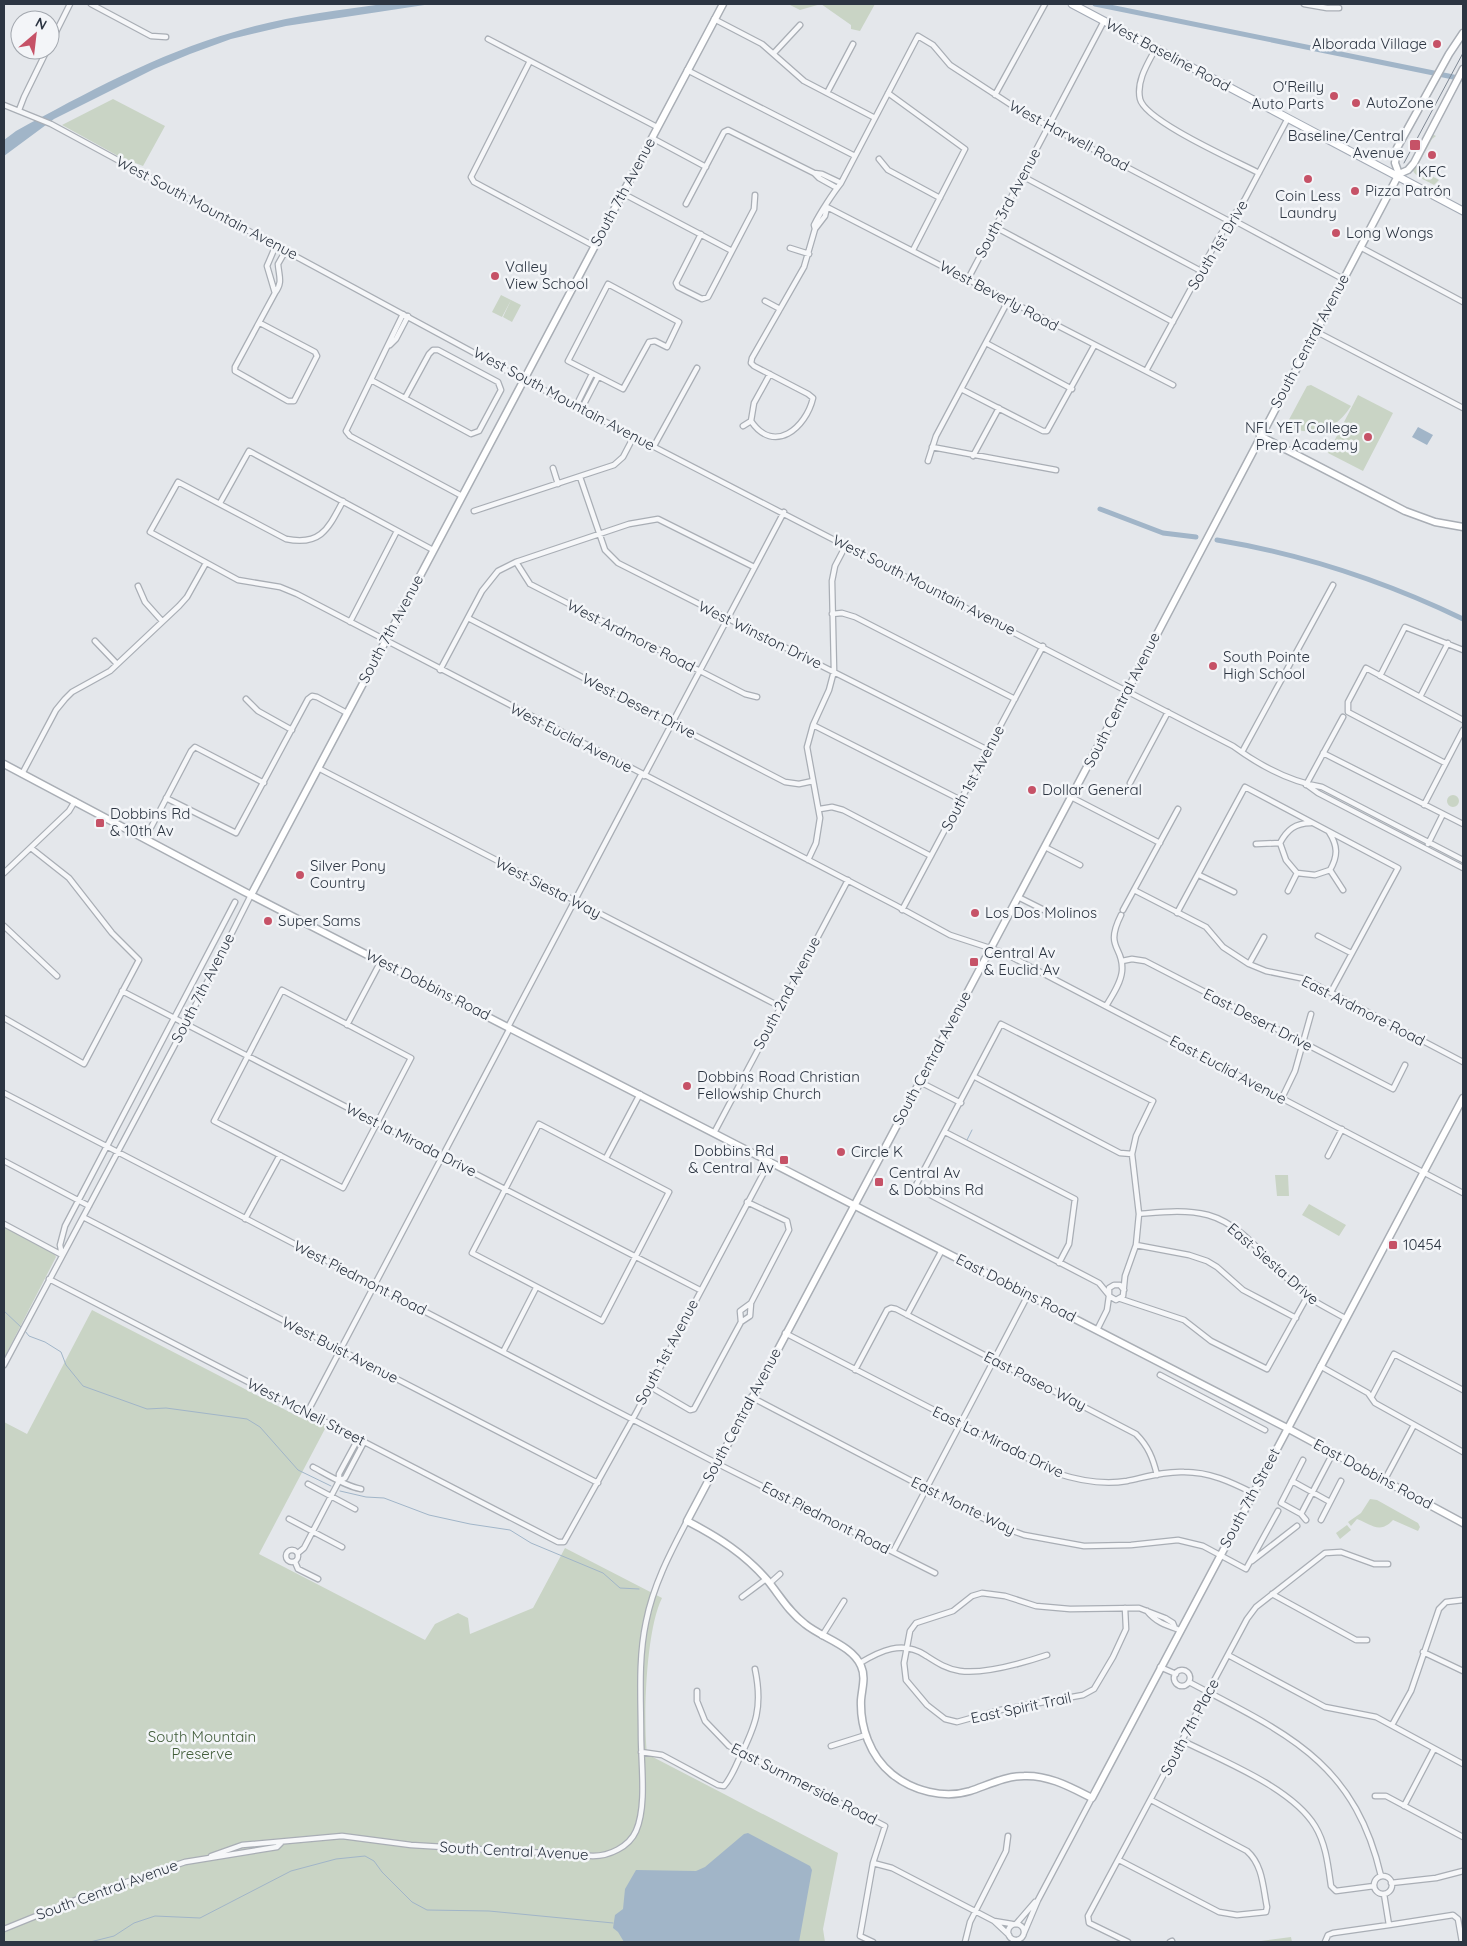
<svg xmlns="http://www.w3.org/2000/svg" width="1467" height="1946" viewBox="0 0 1467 1946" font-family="Quicksand,sans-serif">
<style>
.green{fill:#c9d4c5}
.water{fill:#a1b5c8}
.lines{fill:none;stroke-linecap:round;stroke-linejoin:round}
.stream{stroke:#a1b5c8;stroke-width:1}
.canal{stroke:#a1b5c8;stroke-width:5}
.street-casing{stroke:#a9aeb5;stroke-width:7}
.secondary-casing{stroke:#a9aeb5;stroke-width:9}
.primary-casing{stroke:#a4abb6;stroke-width:9}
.street{stroke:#f6f7f9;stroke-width:4.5}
.secondary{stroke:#fff;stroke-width:6}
.primary{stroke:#fff;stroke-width:7}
.tram{stroke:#7e8793;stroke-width:1}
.poi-dot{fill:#c65267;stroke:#f3f5f8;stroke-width:2}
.labels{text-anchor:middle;stroke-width:5;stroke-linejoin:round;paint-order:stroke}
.poi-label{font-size:15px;fill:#2c3542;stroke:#f3f5f8;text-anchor:start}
.street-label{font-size:15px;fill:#2c3542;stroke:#f3f5f8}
.park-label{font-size:15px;fill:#425d3b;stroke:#f3f5f8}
</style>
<rect width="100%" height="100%" fill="#e4e7eb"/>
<path class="green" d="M 788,4 L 875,4 L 860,31 L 851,29 L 851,25 L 821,4 L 800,10 Z
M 113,99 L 165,126 L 143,166 L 120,157 L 62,125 Z
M 1430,133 L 1436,136 L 1432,139 L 1418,165 L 1421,170 L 1439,180 L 1434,185 C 1426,180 1413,177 1412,167 Z
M 501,295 L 511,300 L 502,317 L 492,312 Z
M 511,300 L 521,305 L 512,322 L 503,317 Z
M 1311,385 L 1351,406 C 1336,431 1312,436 1285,427 L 1307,386 Z
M 1358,395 L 1393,413 L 1363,471 L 1328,453 Z
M1447 801a6 6 0 1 1 12 0a6 6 0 1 1-12 0Z
M 1275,1175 L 1288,1175 L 1289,1196 L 1277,1196 Z
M 1309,1204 L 1346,1225 L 1339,1236 L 1302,1215 Z
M 4,1226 L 54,1253 L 56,1257 L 4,1358 Z
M 92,1310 L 305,1420 L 308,1415 L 327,1425 L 259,1554 L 425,1640 L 435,1624 L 458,1613 L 468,1618 L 470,1634 L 533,1608 L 565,1548 L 662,1598 C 646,1630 643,1717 647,1754 L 838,1853 L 823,1929 L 825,1942 L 4,1942 L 4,1422 L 27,1434 Z
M 1370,1499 L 1377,1500 L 1418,1523 L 1420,1527 L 1418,1531 L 1393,1520 C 1380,1534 1372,1525 1357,1519 L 1351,1526 L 1348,1522 L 1361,1513 Z
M 1347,1525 L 1351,1530 L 1340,1539 L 1336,1533 Z
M 1291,1937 L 1292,1942 L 1254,1942 Z"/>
<path class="water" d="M 383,4 L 431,4 L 286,26 L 231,39 L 190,54 L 154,69 L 54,119 L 4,156 L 4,140 L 16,131 C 86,93 157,54 234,32 C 282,17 333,11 383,4 Z
M 1418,427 L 1433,435 L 1427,445 L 1412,437 Z
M 748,1833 L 810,1866 L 812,1870 L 799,1942 L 624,1942 L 618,1932 L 613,1928 L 615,1915 L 623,1909 L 625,1889 L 636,1870 L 696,1871 L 705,1867 L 744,1834 Z"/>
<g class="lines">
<path class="stream" d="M 967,1140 L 972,1130
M 4,1311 L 22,1328
M 25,1331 L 29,1336 L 45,1342 L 61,1352 L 66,1365 L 83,1386 L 147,1409 L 166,1408 L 247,1419 L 260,1427 L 298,1470 L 331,1486
M 340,1491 L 366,1497 L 384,1498 L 429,1515 L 470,1524 L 510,1530 L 531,1543 L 603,1573 L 620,1588 L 639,1589
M 90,1942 L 114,1936 L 134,1923 L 155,1916 L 200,1918 L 291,1871 L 336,1859 L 365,1856 L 374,1861 L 382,1872 L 412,1902 L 427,1910 L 489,1911 L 613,1923"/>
<path class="canal" d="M 1095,4 L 1463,79
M 1100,509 L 1163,533 L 1196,537
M 1217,540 C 1301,554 1386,582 1463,619"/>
<g class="street-casing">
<path id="street" d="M 91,4 L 151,36 L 166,37
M 1304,4 L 1327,8 L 1339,8
M 714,19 L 762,44 L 804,81 L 875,118
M 488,39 L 657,127
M 50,44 L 70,4
M 1156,48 C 1148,63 1136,81 1140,99 C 1145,121 1236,161 1259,173
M 774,53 L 800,25
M 530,61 L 471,177 L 474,182 L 594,246
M 687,70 L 855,156
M 827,93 L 853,44
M 888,93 L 965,149 L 913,250
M 995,95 L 1045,4
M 4,105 L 51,124 L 515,375 L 1233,746 C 1259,765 1291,782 1322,787 L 1463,860
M 19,110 L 24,97 L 47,50
M 652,138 L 706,167
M 879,159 L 888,170 L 940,198
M 814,173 L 822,174 L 841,183
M 1022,176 L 1201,271
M 622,193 L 732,251
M 686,204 L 724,132 L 728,130 L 814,173 L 819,178 L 837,188
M 827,207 L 1173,385
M 1233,220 L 1343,279
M 995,227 L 1173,322
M 815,229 L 825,216 L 827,207
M 701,234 L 676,283 L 678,287 L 702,299 L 708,297 L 754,209 L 755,195
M 1360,247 L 1463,302
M 790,248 L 809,254
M 968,279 L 1104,21
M 608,284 L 679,322 L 667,347 L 655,341 L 649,342 L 623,389 L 568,361 Z
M 275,293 L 267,266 L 276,245
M 765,301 L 780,309
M 403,314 L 346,431 L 350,436 L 462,496
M 260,323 L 315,352 L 317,356 L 294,401 L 288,401 L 235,371 L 235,367 L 275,293 C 283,282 279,277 278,264 L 286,250
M 1315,331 L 1463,408
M 986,343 L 1072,389
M 390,345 L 396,339 L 408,316
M 1146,371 L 1219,237 L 1245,199 L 1288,118
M 371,380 L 471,434 L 479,431 L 501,390 L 498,382 L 438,350 L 433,350 L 429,354 L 405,398
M 961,389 L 1043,431 L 1047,431 L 1094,346
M 576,406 L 592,374
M 582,408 L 598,377
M 751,421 C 774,455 806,428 813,398 L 808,394 L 754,366 L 751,363 L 752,358 L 804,267 L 815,229 L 814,225 C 820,213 833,193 841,183 L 918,36 L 933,45 L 950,65 L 1022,112 L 1231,222
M 751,421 L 754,403 L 770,374
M 743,426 L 751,421
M 654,446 L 697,368
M 932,447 L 1056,470
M 973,456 L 999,408
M 928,461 L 936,436 L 1008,301
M 553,468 L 558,484
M 580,477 L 605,550 L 618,563 L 988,750
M 343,501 C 328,529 321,546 286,539 L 178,482 L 150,532 L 238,580 L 280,587 L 297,594 L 895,905 L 950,935 L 1002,952 L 1463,1193
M 220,503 L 249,451 L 433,550
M 474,511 L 614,465 L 623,457 L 634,436
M 516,562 L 530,584 L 745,694 L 757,697
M 138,586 L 145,602 L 162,621
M 832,614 L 842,613 L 855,617 L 1015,699
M 468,618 L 785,782 L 799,784 L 813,781
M 350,622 L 397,531
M 95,641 L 117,664
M 440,670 L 482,591 L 498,571 L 516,562 L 629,524 L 658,519 L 754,567
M 1380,676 L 1405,627 L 1463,650
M 1420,697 L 1448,643
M 246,699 L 258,711 L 292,730
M 813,725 L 961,800
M 1242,752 L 1333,585
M 1323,753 L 1463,824
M 1445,763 L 1348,712 L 1348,702 L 1366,668 L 1463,720
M 318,768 L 779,1006
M 22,774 L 56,710 L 65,699 L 72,692 L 110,671 L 179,606 L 187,597 L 206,563
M 644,776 L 784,512
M 1130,783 L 1168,712
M 1306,785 L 1343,717
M 1307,785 L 1318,793 L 1463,868
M 1071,797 L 1160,843
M 166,798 L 236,833 L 308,699 L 312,696 L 317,697 L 347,713
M 1424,805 L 1463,730
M 820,809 L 832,807 L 843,810 L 931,856
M 1311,823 C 1295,823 1287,830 1280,843 L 1286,860 L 1297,873 L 1315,875 L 1330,870 C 1338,856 1338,846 1329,832
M 145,839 L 191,751 L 195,747 L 264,783
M 1256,844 L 1280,843
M 1428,844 L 1443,814
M 1045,847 L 1080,865
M 808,860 L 816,843 L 820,818 L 807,747 L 813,725 L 829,690 L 834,671 L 832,581 L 835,566 L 846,545
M 1330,870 L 1343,890
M 4,873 L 69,811 L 75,801
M 1199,875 L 1234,892
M 1134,890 L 1206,927 L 1223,947 L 1249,964 L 1266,971 L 1305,979 L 1463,1062
M 1288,891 L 1297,873
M 1018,897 L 1054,915
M 902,910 L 1043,646
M 1123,910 L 1178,809
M 1177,913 L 1245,787 L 1398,868 L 1331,992
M 4,926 L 57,976
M 1318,936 L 1351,953
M 1122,961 L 1132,959 L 1145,961 L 1393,1089 L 1405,1065
M 1249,964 L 1264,937
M 282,990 L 411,1058 L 343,1188 L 214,1121 Z
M 122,991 L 700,1290
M 1106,1006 C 1112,996 1121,983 1122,971 C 1124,946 1104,949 1121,915
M 4,1018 L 84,1064 L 139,960 L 112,933 L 69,878 L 31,848
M 347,1025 L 381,961
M 508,1027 L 641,775
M 975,1077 L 1120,1153 L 1132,1154
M 920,1082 L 961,1103
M 4,1093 L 726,1468 L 935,1573
M 1282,1098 L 1295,1071 L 1311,1014
M 539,1124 L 669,1192 L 602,1321 L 472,1253 Z
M 945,1132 L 1075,1199 L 1069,1244 L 1059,1263
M 714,1133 L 848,880
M 1328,1156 L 1342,1129
M 606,1158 L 640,1094
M 4,1161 L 89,1206
M 1139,1214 C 1162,1212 1185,1209 1208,1215 C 1244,1225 1267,1261 1294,1285 C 1309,1300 1327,1308 1345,1318
M 83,1217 L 598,1483
M 245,1219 L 280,1155
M 4,1224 L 62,1255
M 1136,1245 L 1189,1255 L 1207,1261 L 1217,1267 L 1243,1290 L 1296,1318
M 62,1255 L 60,1245 L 65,1226 L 235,902
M 49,1279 L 558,1542 L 564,1542 L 636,1413 L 770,1161
M 1108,1294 L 1099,1283 L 915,1187 L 1001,1024 L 1153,1101 L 1136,1136 L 1132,1154 L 1139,1214 L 1136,1245 L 1125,1276 L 1123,1296 L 1116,1300 L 1109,1296 L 1109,1288 L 1114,1285 L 1120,1285 L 1124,1290
M 1121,1299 L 1184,1320 L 1211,1341 L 1267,1369 L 1307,1297
M 907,1315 L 942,1250
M 741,1322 L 740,1311 L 751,1303
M 1097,1330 L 1107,1310 L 1109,1296
M 785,1333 L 1056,1473 C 1080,1481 1103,1485 1127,1481 C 1146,1477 1165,1471 1184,1472 C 1210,1472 1231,1482 1253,1493
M 503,1352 L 536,1288
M 4,1365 L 186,1024 L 251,895
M 1320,1366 L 1368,1393 L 1375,1403 L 1463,1452
M 855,1370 L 887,1310 L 891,1308 L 896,1309 L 1136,1434 C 1148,1446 1153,1458 1157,1475
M 1160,1375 L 1265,1430
M 649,1386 L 690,1410 L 694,1409 L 741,1322 L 750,1316 L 751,1303 L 789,1230 L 787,1221 L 747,1202
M 1372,1396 L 1394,1354 L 1463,1390
M 751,1397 L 994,1524 L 1024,1535 L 1084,1546 L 1131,1545 L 1178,1540 L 1203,1546 L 1246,1569 L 1278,1511
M 307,1413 L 510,1028
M 1303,1460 L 1281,1503 L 1301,1514 L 1306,1520
M 313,1467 C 328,1475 345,1486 361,1489
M 339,1480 L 339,1474 L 358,1439
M 1292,1481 L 1330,1502
M 1384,1481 L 1414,1425
M 308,1484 L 355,1509
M 1301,1514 L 1333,1453
M 289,1519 L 342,1547
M 1321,1520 L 1341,1481
M286 1556a6 6 0 1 1 12 0a6 6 0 1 1-12 0Z
M 893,1552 L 1028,1295
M 298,1553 L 304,1548 L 339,1481 L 345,1478 L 364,1442
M 1252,1561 L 1297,1526
M 295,1562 L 298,1569 L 318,1579
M 770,1583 L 780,1574
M 1272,1594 L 1356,1640 L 1367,1640
M 742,1597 L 766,1579
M 1125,1608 L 1126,1629 L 1113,1657 L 1094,1689 L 1083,1695 L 1000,1710 L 957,1722 L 945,1719 L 927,1705 L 906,1680 L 904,1663 L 910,1631 L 916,1623 L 953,1611 L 972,1596 L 982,1593 L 1005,1596 L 1036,1606 L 1070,1609 L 1139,1608 L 1165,1618 L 1173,1623 L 1175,1628
M 1147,1611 C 1156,1622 1165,1625 1177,1629
M 822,1636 L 844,1601
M 1423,1652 L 1463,1671
M 1228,1655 L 1325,1707 L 1376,1717 L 1463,1764
M 860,1663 C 880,1651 902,1640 925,1655 C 936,1662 946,1669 960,1671 C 984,1674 1023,1663 1047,1655
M 1160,1667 L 1176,1674
M1174 1678a8 8 0 1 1 16 0a8 8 0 1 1-16 0Z
M 1189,1682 C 1285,1733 1354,1760 1381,1876
M 697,1691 L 697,1701 L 705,1721 L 729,1746 L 885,1826 L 873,1863 L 860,1936 L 873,1942
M 1392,1725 L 1411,1691 L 1439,1609 L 1446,1602 L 1463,1600
M 1183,1741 C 1223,1761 1292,1788 1315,1826 C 1326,1844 1328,1865 1331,1886 L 1336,1891 L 1374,1886
M 831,1746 L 866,1735
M 641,1752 L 662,1755 L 718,1785 L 724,1786 C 731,1778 735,1768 739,1759 C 756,1725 763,1707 755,1669
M 1375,1796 L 1386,1796 L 1463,1837
M 1404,1806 L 1434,1749
M 211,1856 L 242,1845 L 342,1836 L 411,1845 L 593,1856 C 609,1856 629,1847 636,1831 C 647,1806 641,1764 641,1736 C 641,1699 638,1659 646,1622 C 653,1586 670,1553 687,1521
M 1119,1860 L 1219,1912 L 1237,1915 L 1266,1912 L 1267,1907 C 1263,1888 1263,1865 1247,1851 L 1151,1800
M 873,1863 L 892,1868 L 994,1921 L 1009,1935
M1374 1885a9 9 0 1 1 18 0a9 9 0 1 1-18 0Z
M 1391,1883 L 1436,1878 L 1463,1871
M 994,1921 L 1012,1924
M 1016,1924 L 1035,1902
M1008 1932a8 8 0 1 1 16 0a8 8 0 1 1-16 0Z
M 1389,1925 L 1453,1915 L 1458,1919 L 1462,1942
M 4,1929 L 83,1897 L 185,1862 L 277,1847 L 281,1843
M 1024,1933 L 1038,1900 L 1092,1798
M 965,1942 L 970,1922 L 1006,1851 L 1008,1836
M 1128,1942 L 1089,1923 L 1088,1916 L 1247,1619 L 1256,1607 L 1325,1553 L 1341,1552 L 1374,1564 L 1388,1564
M 1170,1942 L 1172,1941
M 1325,1942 L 1328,1935 L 1333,1933 L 1389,1925 L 1384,1894"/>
</g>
<g class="secondary-casing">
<path id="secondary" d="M 1463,69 L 1414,163 L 1408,170 L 1399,174 L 1105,733 L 687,1521 C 718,1537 745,1554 768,1581 C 780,1596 789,1612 805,1624 C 822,1638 852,1645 861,1666 C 866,1677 862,1688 861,1700 C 860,1727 870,1756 892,1774 C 913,1791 944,1799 970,1791 C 988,1785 1006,1776 1024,1776 C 1049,1775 1070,1787 1092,1798 L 1463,1098
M 1399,174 L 1395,163 L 1397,148 L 1449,54 L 1463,33
M 1260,436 L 1405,511 L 1435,522 L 1463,527
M 4,764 L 243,891 L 1287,1428 L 1463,1523
M 251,895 L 723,4"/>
</g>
<g class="primary-casing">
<path id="primary" d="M 1072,4 L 1463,211"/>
</g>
<use href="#street" class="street"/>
<use href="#secondary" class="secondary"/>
<use href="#primary" class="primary"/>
<path class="tram" d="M 1404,163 L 1463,53"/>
</g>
<g class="poi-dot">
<circle cx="1437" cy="44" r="5"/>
<circle cx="1334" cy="96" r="5"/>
<circle cx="1356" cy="103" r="5"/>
<rect x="1409" y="139" width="12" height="12" rx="2.5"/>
<circle cx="1432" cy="155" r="5"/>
<circle cx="1308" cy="179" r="5"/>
<circle cx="1355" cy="191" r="5"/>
<circle cx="1336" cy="233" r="5"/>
<circle cx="495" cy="276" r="5"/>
<circle cx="1368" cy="437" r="5"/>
<circle cx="1213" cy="666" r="5"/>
<circle cx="1032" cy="790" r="5"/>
<rect x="95" y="818" width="10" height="10" rx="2.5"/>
<circle cx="300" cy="875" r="5"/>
<circle cx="975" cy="913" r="5"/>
<circle cx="268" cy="921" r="5"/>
<rect x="969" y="957" width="10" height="10" rx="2.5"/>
<circle cx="687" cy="1086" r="5"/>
<circle cx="841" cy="1152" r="5"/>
<rect x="779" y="1155" width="10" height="10" rx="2.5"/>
<rect x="874" y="1177" width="10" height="10" rx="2.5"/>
<rect x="1388" y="1240" width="10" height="10" rx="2.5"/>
</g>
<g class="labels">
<g class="poi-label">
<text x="1427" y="49" text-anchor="end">Alborada Village</text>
<text x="1324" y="92" text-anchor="end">O'Reilly<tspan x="1324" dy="17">Auto Parts</tspan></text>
<text x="1366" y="108">AutoZone</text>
<text x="1404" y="141" text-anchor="end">Baseline/Central<tspan x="1404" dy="17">Avenue</tspan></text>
<text x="1432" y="177" text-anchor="middle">KFC</text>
<text x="1365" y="196">Pizza Patrón</text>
<text x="1308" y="201" text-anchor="middle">Coin Less<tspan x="1308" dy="17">Laundry</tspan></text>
<text x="1346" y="238">Long Wongs</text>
<text x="505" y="272">Valley<tspan x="505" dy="17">View School</tspan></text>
<text x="1358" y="433" text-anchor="end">NFL YET College<tspan x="1358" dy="17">Prep Academy</tspan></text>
<text x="1223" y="662">South Pointe<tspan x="1223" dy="17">High School</tspan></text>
<text x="1042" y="795">Dollar General</text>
<text x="110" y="819">Dobbins Rd<tspan x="110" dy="17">&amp; 10th Av</tspan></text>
<text x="310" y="871">Silver Pony<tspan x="310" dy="17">Country</tspan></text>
<text x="985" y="918">Los Dos Molinos</text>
<text x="278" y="926">Super Sams</text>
<text x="984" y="958">Central Av<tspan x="984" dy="17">&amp; Euclid Av</tspan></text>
<text x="697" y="1082">Dobbins Road Christian<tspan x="697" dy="17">Fellowship Church</tspan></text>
<text x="774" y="1156" text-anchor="end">Dobbins Rd<tspan x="774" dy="17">&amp; Central Av</tspan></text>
<text x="851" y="1157">Circle K</text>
<text x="889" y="1178">Central Av<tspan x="889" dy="17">&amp; Dobbins Rd</tspan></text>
<text x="1403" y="1250">10454</text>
</g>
<g class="street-label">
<text transform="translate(1168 55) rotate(28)" y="5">West Baseline Road</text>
<text transform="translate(1069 136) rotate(28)" y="5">West Harwell Road</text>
<text transform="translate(623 192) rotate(-62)" y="5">South 7th Avenue</text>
<text transform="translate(1008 203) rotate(-62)" y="5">South 3rd Avenue</text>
<text transform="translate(207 208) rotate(28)" y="5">West South Mountain Avenue</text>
<text transform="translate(1218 245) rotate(-59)" y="5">South 1st Drive</text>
<text transform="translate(999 296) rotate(28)" y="5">West Beverly Road</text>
<text transform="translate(1310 341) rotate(-62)" y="5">South Central Avenue</text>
<text transform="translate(564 399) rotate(28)" y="5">West South Mountain Avenue</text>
<text transform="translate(924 585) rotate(27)" y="5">West South Mountain Avenue</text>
<text transform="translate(391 629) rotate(-62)" y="5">South 7th Avenue</text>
<text transform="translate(760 635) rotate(26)" y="5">West Winston Drive</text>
<text transform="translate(631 636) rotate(27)" y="5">West Ardmore Road</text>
<text transform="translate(1122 700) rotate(-63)" y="5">South Central Avenue</text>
<text transform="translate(639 706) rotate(27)" y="5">West Desert Drive</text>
<text transform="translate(571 738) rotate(27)" y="5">West Euclid Avenue</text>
<text transform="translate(973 778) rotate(-62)" y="5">South 1st Avenue</text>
<text transform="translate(548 888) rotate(27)" y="5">West Siesta Way</text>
<text transform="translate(428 985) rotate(27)" y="5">West Dobbins Road</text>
<text transform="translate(203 988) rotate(-63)" y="5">South 7th Avenue</text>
<text transform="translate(787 993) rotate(-62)" y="5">South 2nd Avenue</text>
<text transform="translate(1363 1011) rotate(27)" y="5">East Ardmore Road</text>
<text transform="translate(1258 1020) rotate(27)" y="5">East Desert Drive</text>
<text transform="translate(932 1058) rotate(-62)" y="5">South Central Avenue</text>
<text transform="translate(1228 1070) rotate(28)" y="5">East Euclid Avenue</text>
<text transform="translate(411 1140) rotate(27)" y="5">West la Mirada Drive</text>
<text transform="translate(1273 1264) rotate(41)" y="5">East Siesta Drive</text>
<text transform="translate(360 1278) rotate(27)" y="5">West Piedmont Road</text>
<text transform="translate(1016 1288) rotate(27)" y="5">East Dobbins Road</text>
<text transform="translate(340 1350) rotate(27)" y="5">West Buist Avenue</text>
<text transform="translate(667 1352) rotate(-62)" y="5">South 1st Avenue</text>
<text transform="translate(1035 1381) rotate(27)" y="5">East Paseo Way</text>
<text transform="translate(306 1412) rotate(27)" y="5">West McNeil Street</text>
<text transform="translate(742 1415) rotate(-62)" y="5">South Central Avenue</text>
<text transform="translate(998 1442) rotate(26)" y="5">East La Mirada Drive</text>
<text transform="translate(1373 1474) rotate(28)" y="5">East Dobbins Road</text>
<text transform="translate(1250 1498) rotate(-62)" y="5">South 7th Street</text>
<text transform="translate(963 1506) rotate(26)" y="5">East Monte Way</text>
<text transform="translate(826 1518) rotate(27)" y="5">East Piedmont Road</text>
<text transform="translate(1021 1708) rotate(-12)" y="5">East Spirit Trail</text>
<text transform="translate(1190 1727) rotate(-62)" y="5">South 7th Place</text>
<text transform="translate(804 1784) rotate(27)" y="5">East Summerside Road</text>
<text transform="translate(514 1851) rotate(3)" y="5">South Central Avenue</text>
<text transform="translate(107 1890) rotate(-20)" y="5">South Central Avenue</text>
</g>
<g class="park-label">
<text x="202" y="1742">South Mountain<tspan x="202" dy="17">Preserve</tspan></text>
</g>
</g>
<rect width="1467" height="1946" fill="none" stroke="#2c3542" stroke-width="10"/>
<g transform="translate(35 35) rotate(28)"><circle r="24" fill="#f3f5f8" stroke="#a3a8af"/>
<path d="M0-4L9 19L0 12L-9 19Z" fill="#c65267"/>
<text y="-8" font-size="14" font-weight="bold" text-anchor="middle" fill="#2c3542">N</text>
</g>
</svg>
